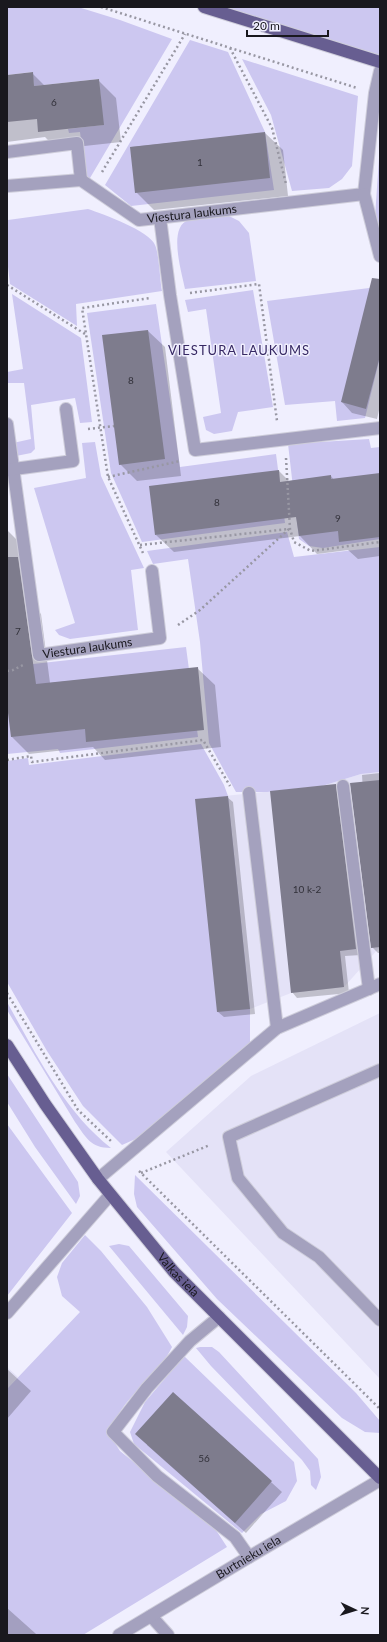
<svg xmlns="http://www.w3.org/2000/svg" width="387" height="1642" viewBox="0 0 387 1642" font-family="Lato,sans-serif">
<style>
.built{fill:#e4e2f7}
.green{fill:#ccc7f0}
.shadow{fill:#0003}
.building{fill:#7e7c8d}
.lines{fill:none;stroke-linecap:round;stroke-linejoin:round}
.minor-casing{stroke:#cecdda;stroke-width:14}
.major-casing{stroke:#cecdda;stroke-width:14}
.path{stroke:#9897a3;stroke-width:2.5;stroke-dasharray:2 3;stroke-linecap:butt}
.minor{stroke:#a4a1be;stroke-width:12}
.major{stroke:#675e91;stroke-width:12}
.labels{text-anchor:middle;stroke-width:3;stroke-linejoin:round;paint-order:stroke}
.number-label{font-size:10px;fill:#32313a}
.street-label{font-size:12px;fill:#19181e;stroke:#f0effe}
.neighbourhood-label{font-size:13px;letter-spacing:1px;fill:#362863;stroke:#f0effe}
</style>
<rect width="100%" height="100%" fill="#f0effe"/>
<path class="built" d="M 380,772 L 380,947 L 344,987 L 291,993 L 250,1009 L 217,1012 L 195,799 L 322,786 L 361,774 Z
M 380,1013 L 380,1379 L 166,1152 L 251,1076 Z
M 7,1367 L 18,1377 L 7,1389 Z"/>
<path class="green" d="M 7,7 L 78,7 L 120,20 L 172,39 L 90,178 L 86,178 L 80,132 L 69,133 L 68,129 L 103,125 L 99,79 L 34,86 L 32,72 L 7,75 Z
M 204,7 L 380,7 L 380,62 Z
M 190,40 L 228,52 L 265,132 L 274,190 L 131,206 L 105,185 Z
M 242,59 L 358,96 L 352,166 L 342,179 L 329,188 L 292,191 L 271,115 Z
M 380,143 L 380,239 L 375,217 Z
M 88,209 C 103,214 150,231 155,245 C 159,253 160,281 162,291 L 76,304 L 77,326 L 10,284 L 7,258 L 7,221 L 8,220 Z
M 227,215 L 239,221 L 249,233 L 256,281 L 185,289 C 182,273 167,226 189,220 C 200,216 215,217 227,215 Z
M 377,287 L 380,291 L 380,357 L 365,418 L 337,421 L 335,401 L 285,405 L 267,301 Z
M 253,290 L 273,407 L 238,412 L 232,431 L 214,434 L 206,430 L 203,417 L 221,413 L 206,309 L 188,312 L 185,300 Z
M 12,294 L 81,338 L 92,422 L 80,423 L 75,398 L 31,405 L 35,449 L 31,453 L 16,456 L 13,443 L 31,439 L 24,383 L 8,383 L 7,372 L 23,369 Z
M 156,304 L 180,467 L 276,454 L 285,523 L 142,542 L 111,473 L 87,313 Z
M 369,439 L 371,448 L 380,447 L 380,539 L 323,548 L 309,546 L 299,539 L 288,444 Z
M 95,442 L 101,476 L 144,568 L 131,570 L 138,630 L 70,639 L 59,635 L 55,630 L 75,623 L 34,488 L 86,478 L 82,443 Z
M 287,532 L 294,557 L 380,547 L 380,772 L 361,774 L 322,786 L 267,792 L 236,792 L 209,743 L 200,642 L 188,559 L 153,564 L 147,551 Z
M 7,557 L 33,664 L 186,647 L 198,737 L 60,753 L 58,749 L 7,754 Z
M 201,744 L 224,785 L 228,796 L 250,1009 L 250,1046 L 140,1137 L 122,1145 L 83,1106 L 47,1051 L 7,982 L 7,761 L 28,758 L 29,765 Z
M 7,1002 C 36,1054 64,1111 111,1148 C 90,1148 86,1137 75,1122 L 7,1010 Z
M 7,1074 L 78,1182 L 80,1196 L 76,1204 L 35,1147 L 7,1102 Z
M 7,1124 L 72,1213 L 7,1296 Z
M 135,1175 L 356,1393 L 380,1421 L 380,1433 L 365,1432 L 342,1418 L 217,1299 L 137,1207 L 134,1194 Z
M 85,1235 L 101,1251 L 147,1307 L 172,1347 C 159,1374 131,1391 117,1417 C 114,1422 112,1429 110,1435 L 120,1451 L 214,1527 L 227,1547 L 83,1635 L 7,1635 L 7,1389 L 80,1312 L 62,1296 L 57,1277 L 62,1263 Z
M 119,1244 L 129,1246 L 188,1316 L 187,1327 L 183,1335 L 109,1246 Z
M 200,1347 L 212,1347 L 219,1352 L 318,1459 L 321,1477 L 316,1490 L 311,1485 L 310,1471 L 302,1460 L 211,1366 L 196,1348 Z
M 184,1356 L 294,1462 L 297,1481 L 286,1501 L 261,1514 L 242,1533 L 134,1444 L 130,1432 L 145,1402 Z"/>
<path class="shadow" d="M 32,73 L 45,86 L 98,80 L 116,98 L 121,142 L 57,149 L 45,137 L 7,142 L 7,76 Z
M 265,133 L 283,150 L 288,196 L 154,210 L 136,192 L 131,147 Z
M 380,307 L 380,406 L 377,419 L 352,413 L 342,402 Z
M 148,331 L 165,347 L 181,476 L 137,481 L 120,464 L 103,336 Z
M 279,471 L 289,481 L 331,476 L 334,480 L 380,474 L 380,556 L 358,559 L 348,550 L 317,554 L 300,536 L 174,552 L 156,535 Z
M 7,530 L 23,546 L 29,602 L 41,614 L 50,683 L 197,668 L 215,685 L 221,747 L 105,760 L 93,747 L 29,754 L 12,737 L 7,696 Z
M 380,773 L 380,953 L 378,953 L 372,947 L 362,775 Z
M 336,785 L 341,791 L 361,955 L 345,956 L 349,993 L 297,998 L 292,992 Z
M 227,797 L 233,802 L 255,1014 L 224,1017 L 218,1012 Z
M 7,1369 L 31,1391 L 7,1419 Z
M 173,1394 L 282,1492 L 246,1533 L 147,1445 Z
M 7,1608 L 35,1633 L 37,1635 L 7,1635 Z"/>
<path class="building" d="M 33,72 L 34,86 L 99,79 L 104,125 L 38,132 L 37,119 L 7,122 L 7,75 Z
M 265,132 L 270,178 L 135,193 L 130,147 Z
M 372,278 L 380,279 L 380,356 L 366,409 L 341,402 Z
M 148,330 L 165,459 L 119,465 L 102,335 Z
M 279,470 L 280,482 L 331,475 L 331,479 L 380,473 L 380,537 L 339,542 L 338,531 L 299,536 L 296,517 L 155,535 L 149,486 Z
M 7,557 L 18,557 L 36,684 L 198,667 L 204,730 L 86,742 L 85,729 L 11,737 L 7,705 Z
M 380,780 L 380,947 L 371,948 L 350,783 Z
M 336,784 L 356,949 L 340,951 L 344,987 L 291,993 L 270,791 Z
M 228,796 L 250,1009 L 217,1012 L 195,799 Z
M 173,1392 L 272,1481 L 235,1523 L 135,1434 Z"/>
<g class="lines">
<g class="minor-casing">
<g id="minor">
<path d="M 7,152 L 77,143 L 81,180"/>
<path id="s1" d="M 7,186 L 81,180 L 139,220 L 364,194 L 375,93 L 380,71"/>
<path d="M 364,194 L 380,256"/>
<path d="M 160,218 L 170,295 L 195,450 L 380,428"/>
<path id="s2" d="M 7,424 L 39,655 L 160,638 L 152,571"/>
<path d="M 7,470 L 73,461 L 66,409"/>
<path d="M 343,786 L 369,989"/>
<path d="M 249,793 L 277,1028"/>
<path d="M 380,1070 L 229,1137 L 238,1178 L 283,1233 L 319,1257 L 380,1320"/>
<path d="M 98,1179 L 277,1028 L 380,984"/>
<path d="M 7,1313 L 110,1195"/>
<path d="M 219,1317 L 190,1341 L 147,1388 L 113,1432 L 157,1476 L 235,1537 L 249,1557"/>
<path d="M 151,1616 L 168,1635"/>
<path id="s3" d="M 119,1635 L 249,1557 L 380,1480"/>
</g>
</g>
<g class="major-casing">
<g id="major">
<path d="M 204,7 L 380,62"/>
<path id="s4" d="M 7,1045 L 45,1104 L 98,1179 L 174,1272 L 380,1478"/>
</g>
</g>
<path class="path" d="M 101,7 L 357,88
M 230,48 L 272,128 L 286,184
M 102,172 L 185,34
M 7,285 L 85,334
M 190,293 L 259,284 L 277,421
M 88,429 L 114,426
M 286,458 L 290,529 L 294,542 L 311,551 L 380,542
M 108,477 L 180,461
M 140,545 L 289,529
M 143,553 L 108,477 L 82,308 L 150,298
M 178,625 L 200,610 L 289,529
M 7,671 L 13,670 L 23,665
M 7,760 L 31,756 L 32,762 L 203,740 L 230,786
M 7,993 L 78,1110 L 112,1142
M 139,1171 L 380,1409
M 141,1173 L 210,1145"/>
<use href="#minor" class="minor"/>
<use href="#major" class="major"/>
</g>
<g class="labels">
<g class="number-label">
<text x="54" y="106">6</text>
<text x="200" y="166">1</text>
<text x="131" y="384">8</text>
<text x="217" y="506">8</text>
<text x="338" y="522">9</text>
<text x="18" y="635">7</text>
<text x="307" y="893">10 k-2</text>
<text x="204" y="1462">56</text>
</g>
<g class="street-label">
<text dy="4" stroke="none"><textPath href="#s1" startOffset="198">Viestura laukums</textPath></text>
<text dy="4" stroke="none"><textPath href="#s2" startOffset="282">Viestura laukums</textPath></text>
<text dy="4" stroke="none"><textPath href="#s4" startOffset="287">Valkas iela</textPath></text>
<text dy="4" stroke="none"><textPath href="#s3" startOffset="151">Burtnieku iela</textPath></text>
</g>
<g class="neighbourhood-label">
<text x="239" y="355">VIESTURA LAUKUMS</text>
</g>
</g>
<rect width="387" height="1642" fill="none" stroke="#19181e" stroke-width="16"/>
<g transform="translate(355 1610) rotate(94)" stroke="#f0effe" stroke-width="3" paint-order="stroke">
<path d="M0-3L7 15L0 10L-7 15Z" fill="#19181e"/>
<text y="-6" font-size="11" font-weight="bold" text-anchor="middle" fill="#19181e">N</text>
</g>
<path d="M247 30v6h81v-6" fill="none" stroke="#19181e" stroke-width="2"/>
<text x="253" y="30" font-size="12" fill="#19181e" stroke="#f0effe" stroke-width="3" paint-order="stroke">20 m</text>
</svg>
